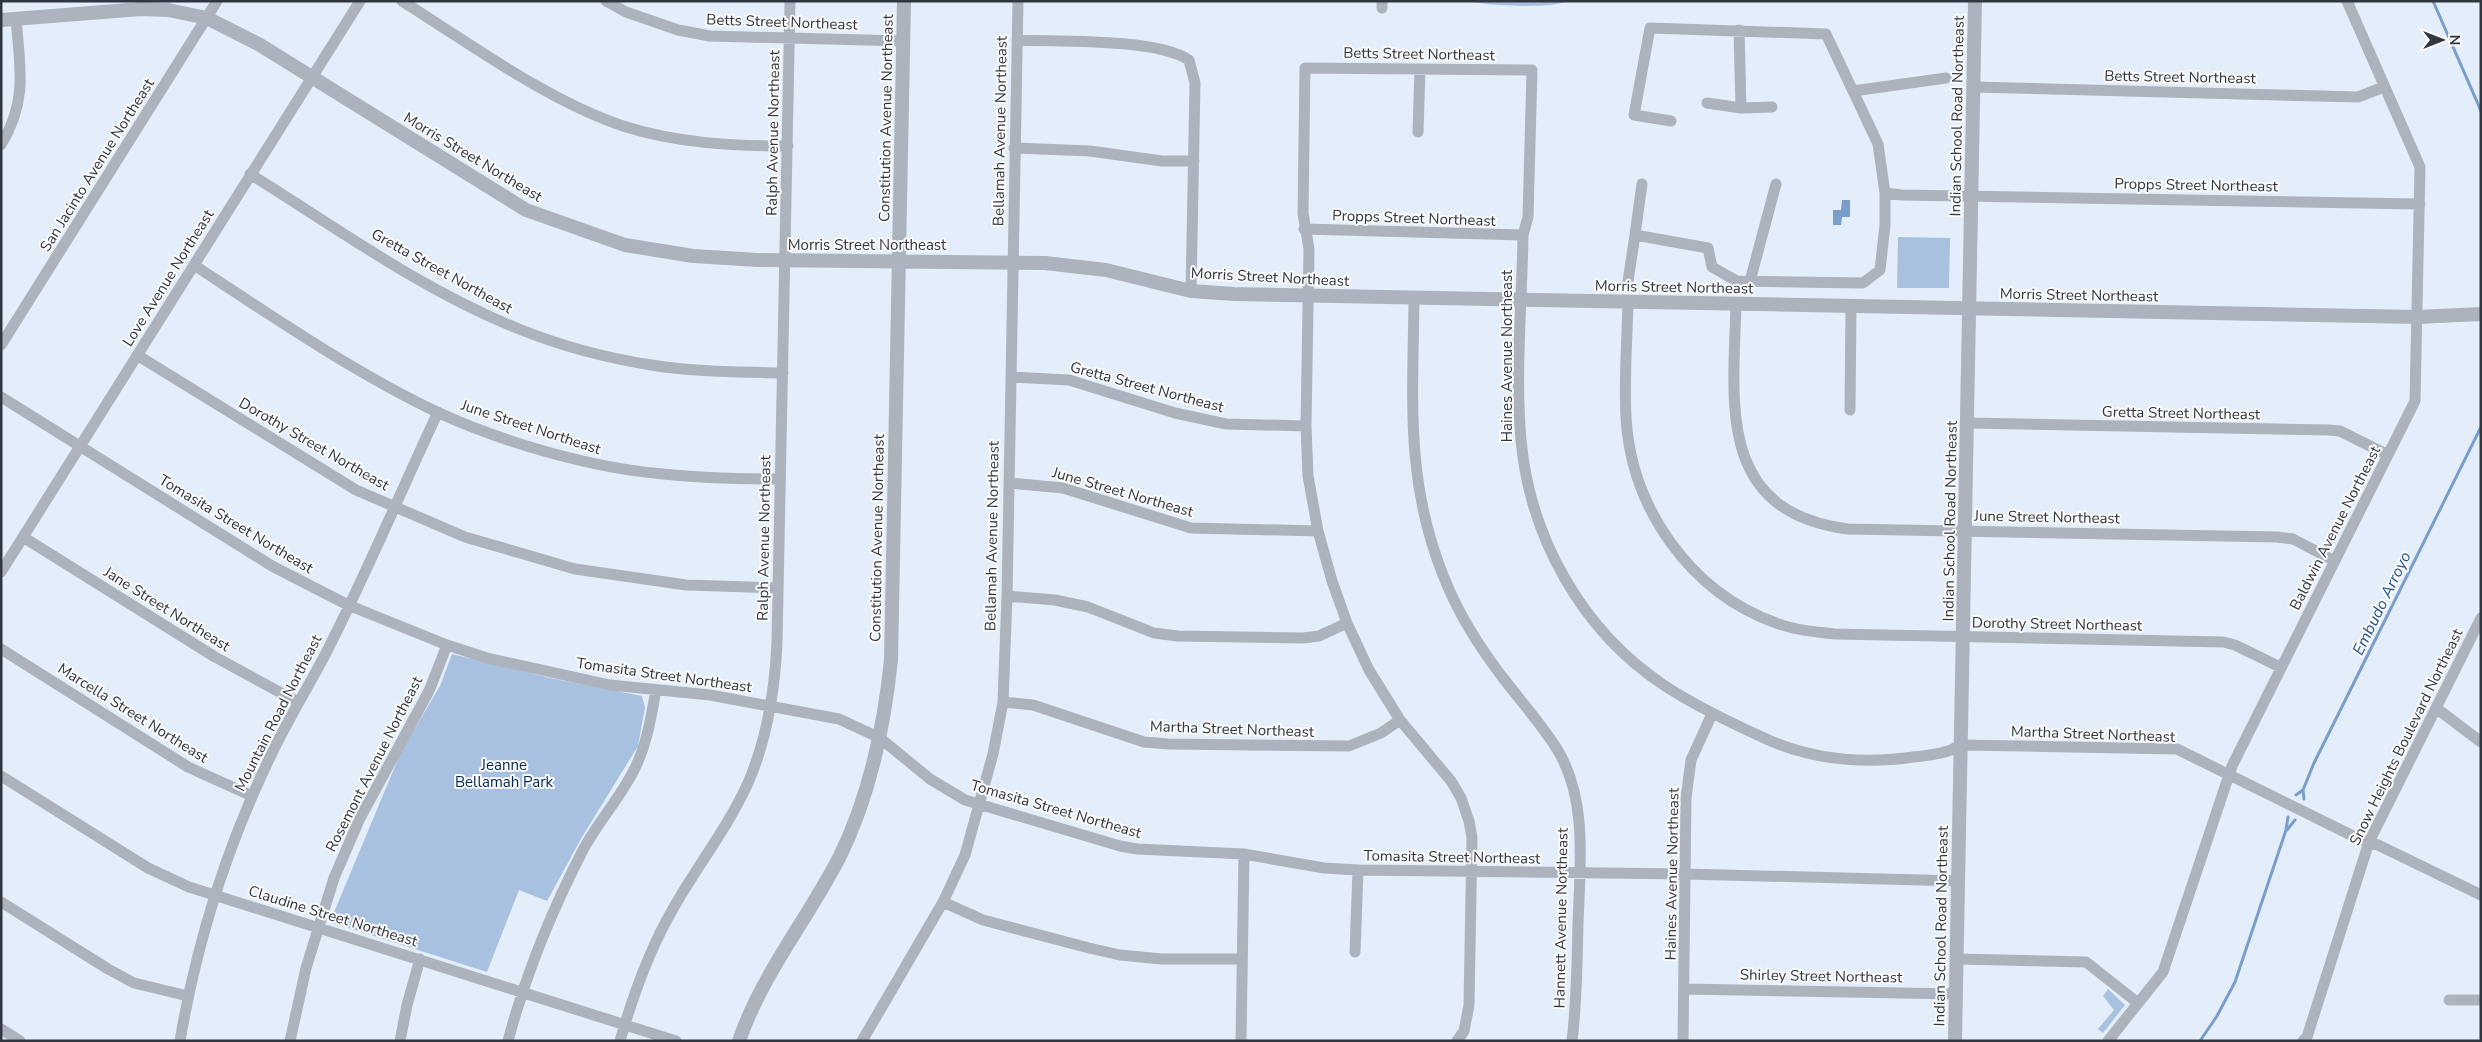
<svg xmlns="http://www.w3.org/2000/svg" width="2482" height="1042" viewBox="0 0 2482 1042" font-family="'Nunito Sans',sans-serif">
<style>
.green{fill:#a8c1e0}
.water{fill:#799ecb}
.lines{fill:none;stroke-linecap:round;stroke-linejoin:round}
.stream{stroke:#799ecb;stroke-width:3}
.minor{stroke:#acb3bc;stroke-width:11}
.tertiary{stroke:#acb3bc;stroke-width:14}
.labels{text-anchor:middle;stroke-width:4;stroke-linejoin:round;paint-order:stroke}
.street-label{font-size:15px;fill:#313740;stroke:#fafafa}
.park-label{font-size:15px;fill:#022952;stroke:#fafafa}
.water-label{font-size:16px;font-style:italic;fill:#255690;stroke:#fafafa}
</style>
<rect width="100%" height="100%" fill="#e4eefb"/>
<path class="green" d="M 1471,1 L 1567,1 C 1555,9 1485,6 1471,1 Z
M 1898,237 L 1950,238 L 1949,288 L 1897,288 Z
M 452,654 L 550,678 L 642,696 L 645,707 L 638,746 L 582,837 L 547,901 L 519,890 L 487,972 L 330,922 L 401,752 L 440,686 Z
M 2108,989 L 2125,1005 L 2103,1033 L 2098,1029 L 2114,1010 L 2103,996 Z"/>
<path class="water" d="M 1842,200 L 1850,200 L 1850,217 L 1842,217 L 1841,225 L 1833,225 L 1833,210 L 1841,210 Z"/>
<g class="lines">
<path class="stream" d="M 2433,1 L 2481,111
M 2296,795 L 2303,790
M 2304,799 L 2303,790 L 2314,763 L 2481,427
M 2287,830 L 2295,820
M 2200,1041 L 2217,1016 L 2235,982 L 2286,830 L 2288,817"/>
<path class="minor" d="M 402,1 C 469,43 548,101 623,126 C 676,143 732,146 788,146
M 606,1 L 626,12 L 678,30 L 710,36 L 903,41
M 1382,8 L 1382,1
M 1739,30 L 1741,108
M 1017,40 C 1061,42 1155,38 1189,60 L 1195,83 L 1191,291
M 1974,87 L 2358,97 L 2384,87
M 1853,91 L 1946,78
M 1707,103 L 1741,108 L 1772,107
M 1671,121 L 1634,115 L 1650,28 L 1826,34 L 1878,144 L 1885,193 L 1902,195 L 2420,204
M 1418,132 L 1420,69
M 1,145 C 28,100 20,68 16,19
M 1014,148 L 1090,151 L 1162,161 L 1194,161
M 250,174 C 337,228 425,292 519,329 C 561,346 607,358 651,365 C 694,372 739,372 783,373
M 1304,229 L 1523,235
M 1635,235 L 1642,184
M 194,265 C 270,315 355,373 437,412 C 502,442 591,468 663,474 C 702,478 741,479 780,479
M 1628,281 L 1635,235 L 1708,248 L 1712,267 L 1737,281 L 1863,283 L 1880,270 L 1885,225 L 1885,193
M 1750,281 L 1776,184
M 1414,299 C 1413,397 1405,480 1443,575 C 1458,614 1481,650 1507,683 C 1524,705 1542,725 1557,749 C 1588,799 1580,866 1578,923 C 1577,962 1577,1001 1572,1041
M 1628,303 C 1627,341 1624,379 1626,417 C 1631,508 1690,592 1776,623 C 1795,630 1815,632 1835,634 L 2223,642 L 2235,645 L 2280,667
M 1736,305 C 1733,405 1717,512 1848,529 L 2277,537 L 2293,539 L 2335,561
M 1,345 L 217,1
M 137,355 L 356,490 L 465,537 L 575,569 L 686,585 L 778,588
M 1011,377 L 1069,380 L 1175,413 L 1226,424 L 1306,426
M 1,397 L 272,566 L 348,605 L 447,645 L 487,658 L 610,685 L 710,695 L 839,719 L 880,738 L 930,779 L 965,800 L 1120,846 L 1137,849 L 1244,854 L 1324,868 L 1358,870 L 1686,874 L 1959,881
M 1850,410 L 1851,307
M 1968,423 L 2329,430 L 2340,431 L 2388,455
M 1009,483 L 1063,488 L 1191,528 L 1318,531
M 23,537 L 215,657 L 298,702
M 1,572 L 360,1
M 1007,596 L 1055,600 L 1088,607 L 1154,633 L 1178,636 L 1303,638 L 1319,636 L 1347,623
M 1,649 L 188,767 L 252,796
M 1003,702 L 1033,705 L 1144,742 L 1168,744 L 1349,746 L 1381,733 L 1400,720
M 2436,708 L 2481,742
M 1,776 L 148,868 L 189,887 L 676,1041
M 1,902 L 108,969 L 134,983 L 188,996
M 943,902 L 983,920 L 1089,948 L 1120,955 L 1162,959 L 1242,959
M 1355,952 L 1358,870
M 1957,959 L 2086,962 L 2138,1003
M 1685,989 L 1956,994
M 2449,1000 L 2481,1000
M 1,1029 L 20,1041
M 180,1041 C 197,940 228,843 273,751 C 289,718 308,687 325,655 C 366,575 400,493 438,412
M 290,1041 L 306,968 L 334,878 L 360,818 L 429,691 L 447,645
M 400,1041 L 407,1005 L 420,959
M 508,1041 C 526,973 551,912 583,850 C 598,822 620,798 634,770 C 647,745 651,717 656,690
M 620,1041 C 633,995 650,948 674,907 C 698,865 728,827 748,783 C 767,739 775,689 777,642 L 790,1
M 862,1041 L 943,902 L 965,855 L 993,754 L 1003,702 L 1007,596 L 1018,1
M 1241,1041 L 1244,854
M 1457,1041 L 1464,1031 L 1469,1005 L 1472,838 L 1469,821 L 1461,798 L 1451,781 L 1400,720 L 1369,670 L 1347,623 L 1332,581 L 1318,531 L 1308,476 L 1306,426 L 1309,249 L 1303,213 L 1305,68 L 1532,70 L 1528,217 L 1523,235 C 1522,302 1515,373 1521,440 C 1530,538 1582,631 1665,686 C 1696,706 1729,722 1762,737 C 1810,760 1863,764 1914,757 C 1931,755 1946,754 1961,745 L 2177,749 L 2361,840 L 2378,845 L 2481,895
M 1683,1041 L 1686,798 L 1691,760 L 1712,714
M 2108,1041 L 2163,972 L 2232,766 L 2415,401 L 2420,167 L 2347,1
M 2303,1041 L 2307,1037 L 2369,842 L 2481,618"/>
<path class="tertiary" d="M 1,20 L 141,9 L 168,10 L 207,18 L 260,45 L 526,210 L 625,245 L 693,256 L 758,260 L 1045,263 L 1106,270 L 1191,291 L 1234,294 L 2418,317 L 2481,314
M 739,1041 C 762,974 807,920 839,858 C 870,796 884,728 891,660 L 904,1
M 1955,1041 L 1975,1"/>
</g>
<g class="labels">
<g class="street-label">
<text transform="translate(782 22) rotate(2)" y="5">Betts Street Northeast</text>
<text transform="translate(1419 54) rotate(1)" y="5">Betts Street Northeast</text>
<text transform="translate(2180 77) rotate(1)" y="5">Betts Street Northeast</text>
<text transform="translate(1957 116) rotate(-89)" y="5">Indian School Road Northeast</text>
<text transform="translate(886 118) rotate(-89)" y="5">Constitution Avenue Northeast</text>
<text transform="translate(1000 131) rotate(-89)" y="5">Bellamah Avenue Northeast</text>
<text transform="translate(773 133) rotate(-89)" y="5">Ralph Avenue Northeast</text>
<text transform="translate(473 157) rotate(31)" y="5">Morris Street Northeast</text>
<text transform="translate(97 165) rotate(-58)" y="5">San Jacinto Avenue Northeast</text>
<text transform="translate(2196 185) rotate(1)" y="5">Propps Street Northeast</text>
<text transform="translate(1414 218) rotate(2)" y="5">Propps Street Northeast</text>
<text x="867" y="250">Morris Street Northeast</text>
<text transform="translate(442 271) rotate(29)" y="5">Gretta Street Northeast</text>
<text transform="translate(1270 277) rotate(3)" y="5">Morris Street Northeast</text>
<text transform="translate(168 278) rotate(-58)" y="5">Love Avenue Northeast</text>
<text transform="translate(1674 287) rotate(1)" y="5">Morris Street Northeast</text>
<text transform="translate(2079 295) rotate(1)" y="5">Morris Street Northeast</text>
<text transform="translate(1507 356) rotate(-90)" y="5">Haines Avenue Northeast</text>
<text transform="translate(1147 387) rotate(15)" y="5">Gretta Street Northeast</text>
<text transform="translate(2181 413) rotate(1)" y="5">Gretta Street Northeast</text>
<text transform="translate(531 427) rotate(18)" y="5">June Street Northeast</text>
<text transform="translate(314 444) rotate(30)" y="5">Dorothy Street Northeast</text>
<text transform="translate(1123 492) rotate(16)" y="5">June Street Northeast</text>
<text transform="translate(2047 517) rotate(1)" y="5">June Street Northeast</text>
<text transform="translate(1950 521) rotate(-89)" y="5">Indian School Road Northeast</text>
<text transform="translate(236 524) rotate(31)" y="5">Tomasita Street Northeast</text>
<text transform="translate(2335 528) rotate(-63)" y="5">Baldwin Avenue Northeast</text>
<text transform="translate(992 536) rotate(-89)" y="5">Bellamah Avenue Northeast</text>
<text transform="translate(764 538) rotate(-89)" y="5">Ralph Avenue Northeast</text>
<text transform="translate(877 538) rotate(-89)" y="5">Constitution Avenue Northeast</text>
<text transform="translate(167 609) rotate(32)" y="5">Jane Street Northeast</text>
<text transform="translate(2057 624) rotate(1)" y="5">Dorothy Street Northeast</text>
<text transform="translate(664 675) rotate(8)" y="5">Tomasita Street Northeast</text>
<text transform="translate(133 713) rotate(32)" y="5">Marcella Street Northeast</text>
<text transform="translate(278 713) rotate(-63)" y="5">Mountain Road Northeast</text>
<text transform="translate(1232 729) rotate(2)" y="5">Martha Street Northeast</text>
<text transform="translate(2093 734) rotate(2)" y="5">Martha Street Northeast</text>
<text transform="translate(2406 737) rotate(-64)" y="5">Snow Heights Boulevard Northeast</text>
<text transform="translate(374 764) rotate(-63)" y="5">Rosemont Avenue Northeast</text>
<text transform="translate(1056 809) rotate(16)" y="5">Tomasita Street Northeast</text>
<text transform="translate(1452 857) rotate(1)" y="5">Tomasita Street Northeast</text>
<text transform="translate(1672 874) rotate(-89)" y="5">Haines Avenue Northeast</text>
<text transform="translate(333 916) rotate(17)" y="5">Claudine Street Northeast</text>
<text transform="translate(1561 918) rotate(-89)" y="5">Hannett Avenue Northeast</text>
<text transform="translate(1941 926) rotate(-89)" y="5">Indian School Road Northeast</text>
<text transform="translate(1821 976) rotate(1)" y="5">Shirley Street Northeast</text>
</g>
<g class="park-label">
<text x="504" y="770">Jeanne<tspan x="504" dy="17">Bellamah Park</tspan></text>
</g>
<g class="water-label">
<text transform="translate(2381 603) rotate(-64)" y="6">Embudo Arroyo</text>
</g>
</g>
<rect width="2482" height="1042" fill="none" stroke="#313740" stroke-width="5"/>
<g transform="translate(2442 40) rotate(90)" stroke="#fafafa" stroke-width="4" paint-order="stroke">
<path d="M0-4L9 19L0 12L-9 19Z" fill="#313740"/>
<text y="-8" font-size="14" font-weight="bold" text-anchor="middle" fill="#313740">N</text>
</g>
</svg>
